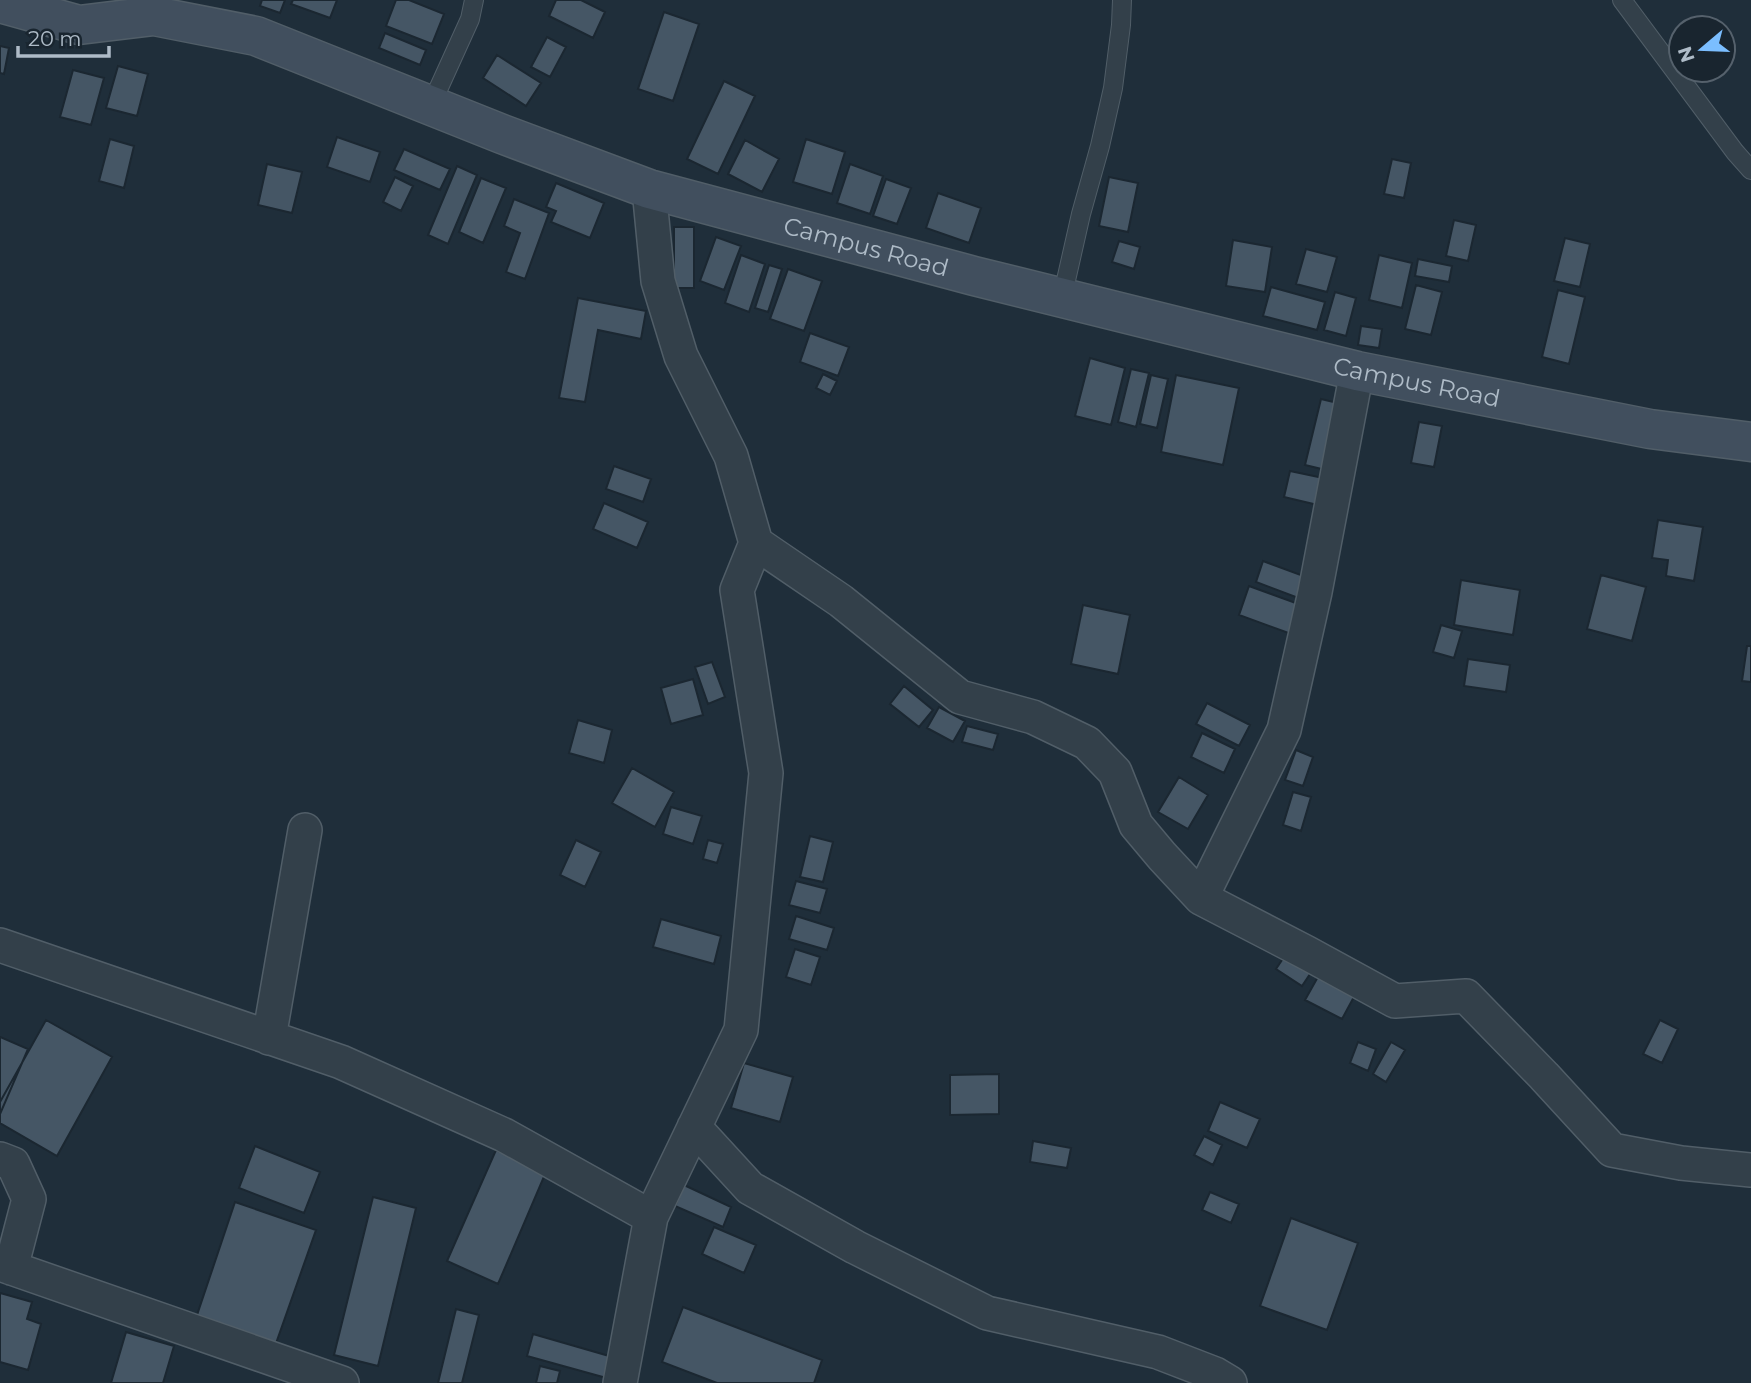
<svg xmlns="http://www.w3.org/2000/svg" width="1751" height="1383" viewBox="0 0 1751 1383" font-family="Montserrat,sans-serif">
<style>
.building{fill:#455665;stroke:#1b2731;stroke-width:2}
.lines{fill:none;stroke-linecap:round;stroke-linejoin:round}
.lane-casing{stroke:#515e68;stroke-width:20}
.street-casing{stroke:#515e68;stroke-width:36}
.secondary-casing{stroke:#515e68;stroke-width:41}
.lane{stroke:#33404a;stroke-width:18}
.street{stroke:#33404a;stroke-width:33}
.secondary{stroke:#414f5e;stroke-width:38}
.labels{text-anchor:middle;stroke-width:6;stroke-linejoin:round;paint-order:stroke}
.street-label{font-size:24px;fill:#aebbc7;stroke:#19252f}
</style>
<rect width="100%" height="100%" fill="#1f2e3a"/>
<path class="building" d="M 262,0 L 285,0 L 280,13 L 260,6 Z
M 293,0 L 337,0 L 330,18 L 291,4 Z
M 396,0 L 409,0 L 444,14 L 432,44 L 386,26 Z
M 556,0 L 581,0 L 605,12 L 593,38 L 549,16 Z
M 664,12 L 699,24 L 673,101 L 638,89 Z
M 385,33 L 426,50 L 420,65 L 379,48 Z
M 547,37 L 566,47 L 550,77 L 531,67 Z
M 0,46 L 9,48 L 4,74 L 0,73 Z
M 497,55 L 541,83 L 526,106 L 483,78 Z
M 118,66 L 148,74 L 137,116 L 106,108 Z
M 73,70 L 104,78 L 91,125 L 60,117 Z
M 724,81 L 755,96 L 718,174 L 687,159 Z
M 337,137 L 380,152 L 370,182 L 327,167 Z
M 110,139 L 134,146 L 124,188 L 99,181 Z
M 806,139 L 845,152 L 832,194 L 793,182 Z
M 745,140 L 779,159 L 762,192 L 728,174 Z
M 404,149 L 450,169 L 440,190 L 394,170 Z
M 1392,159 L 1411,163 L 1404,198 L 1384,194 Z
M 267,164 L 302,172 L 292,213 L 258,205 Z
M 850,164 L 883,176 L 870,214 L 837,203 Z
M 457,166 L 477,175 L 448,244 L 428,235 Z
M 395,177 L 413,186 L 401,211 L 383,202 Z
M 1109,177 L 1138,183 L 1128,232 L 1099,226 Z
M 481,178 L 506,188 L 483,243 L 459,232 Z
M 886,179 L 911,188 L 897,224 L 873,216 Z
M 556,183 L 604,203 L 590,238 L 551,222 L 556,211 L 546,207 Z
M 938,193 L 981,208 L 969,243 L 926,228 Z
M 514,199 L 549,213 L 525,279 L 506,272 L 520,233 L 504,226 Z
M 1454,220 L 1476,225 L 1468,261 L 1446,256 Z
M 674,227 L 694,227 L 694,288 L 674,288 Z
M 716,237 L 741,246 L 724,290 L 700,281 Z
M 1565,238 L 1590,244 L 1580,287 L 1554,281 Z
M 1233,240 L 1272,247 L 1265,292 L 1226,286 Z
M 1119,241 L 1140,247 L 1134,269 L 1112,262 Z
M 1306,249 L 1337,257 L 1327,292 L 1296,284 Z
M 741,255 L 765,264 L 749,312 L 725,303 Z
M 1379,255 L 1412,263 L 1402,308 L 1369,300 Z
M 1418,259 L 1452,266 L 1449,282 L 1415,276 Z
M 769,265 L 782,269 L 768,312 L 755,308 Z
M 788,269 L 822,281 L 804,331 L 770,319 Z
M 1416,285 L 1442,292 L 1431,335 L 1405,329 Z
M 1271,287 L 1325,302 L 1317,330 L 1263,316 Z
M 1558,290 L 1585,297 L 1569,364 L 1542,357 Z
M 1335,292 L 1356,298 L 1346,336 L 1324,330 Z
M 578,298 L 646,311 L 641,339 L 598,330 L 585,402 L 559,398 Z
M 1361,326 L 1382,329 L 1379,348 L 1358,345 Z
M 810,333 L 849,347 L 838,376 L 800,362 Z
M 1090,358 L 1125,368 L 1111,425 L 1075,416 Z
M 1131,369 L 1149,373 L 1136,427 L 1118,422 Z
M 823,374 L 837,381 L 830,395 L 816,388 Z
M 1151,375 L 1168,379 L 1157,428 L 1140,424 Z
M 1176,375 L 1239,388 L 1223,465 L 1161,452 Z
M 1321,399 L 1346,405 L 1330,471 L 1305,465 Z
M 1419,422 L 1442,426 L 1434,467 L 1411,463 Z
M 614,466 L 651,479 L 643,502 L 606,489 Z
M 1290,471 L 1328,479 L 1322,506 L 1284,497 Z
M 604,503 L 648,522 L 637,548 L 593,529 Z
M 1658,520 L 1703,527 L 1694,581 L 1666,576 L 1668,560 L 1652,558 Z
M 1263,561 L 1309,578 L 1301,599 L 1256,582 Z
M 1601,575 L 1646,587 L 1632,641 L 1587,629 Z
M 1461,580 L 1520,590 L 1513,635 L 1454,625 Z
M 1249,586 L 1304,606 L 1294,635 L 1239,615 Z
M 1083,605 L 1130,615 L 1118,674 L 1071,664 Z
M 1441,625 L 1462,631 L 1454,658 L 1433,652 Z
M 1747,646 L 1751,646 L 1751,682 L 1742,681 Z
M 1468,659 L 1510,665 L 1506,692 L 1464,686 Z
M 712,662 L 725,697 L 708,704 L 695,667 Z
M 693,679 L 703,715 L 671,724 L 661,688 Z
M 904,686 L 933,710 L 919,727 L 890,704 Z
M 1207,703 L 1250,725 L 1239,746 L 1196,724 Z
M 939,707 L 965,721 L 953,742 L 927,728 Z
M 578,720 L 612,730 L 604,763 L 569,753 Z
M 967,726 L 998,734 L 993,750 L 962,742 Z
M 1202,733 L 1235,749 L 1224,773 L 1191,757 Z
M 1296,750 L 1313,757 L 1303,786 L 1285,780 Z
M 632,768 L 674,792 L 655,827 L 612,803 Z
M 1179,777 L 1208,795 L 1188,829 L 1158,812 Z
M 1293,792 L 1311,797 L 1301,831 L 1283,825 Z
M 671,807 L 702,816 L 693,844 L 663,834 Z
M 810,836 L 833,842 L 823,882 L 800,877 Z
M 576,840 L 601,852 L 585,887 L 560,875 Z
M 708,840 L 723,844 L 717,863 L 703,859 Z
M 796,881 L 827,889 L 820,913 L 789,905 Z
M 796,916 L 834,928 L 827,950 L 789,939 Z
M 661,919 L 721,936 L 714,964 L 653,947 Z
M 795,949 L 820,957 L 811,985 L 786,977 Z
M 1286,954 L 1312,971 L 1302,986 L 1276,969 Z
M 1319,975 L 1355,995 L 1342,1019 L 1305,1000 Z
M 46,1020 L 112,1057 L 57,1156 L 0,1123 L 0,1102 Z
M 1660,1020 L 1678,1029 L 1662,1063 L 1643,1054 Z
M 0,1037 L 28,1049 L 0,1114 Z
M 1358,1042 L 1376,1049 L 1368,1071 L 1350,1063 Z
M 1391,1042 L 1405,1050 L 1386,1082 L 1373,1074 Z
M 744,1063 L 793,1077 L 780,1122 L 731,1108 Z
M 999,1074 L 999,1114 L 950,1115 L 950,1075 Z
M 1220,1102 L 1260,1119 L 1247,1148 L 1208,1131 Z
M 1204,1136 L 1222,1145 L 1213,1165 L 1194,1155 Z
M 1033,1141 L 1071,1148 L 1067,1168 L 1030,1162 Z
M 255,1146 L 320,1172 L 304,1213 L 239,1188 Z
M 496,1150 L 546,1172 L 498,1284 L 447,1261 Z
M 684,1185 L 731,1207 L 723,1227 L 675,1206 Z
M 1210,1192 L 1239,1204 L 1231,1223 L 1202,1210 Z
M 373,1197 L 416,1208 L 378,1366 L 334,1355 Z
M 235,1202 L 316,1230 L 274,1349 L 195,1321 Z
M 1291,1218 L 1358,1243 L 1327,1330 L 1260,1306 Z
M 714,1227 L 756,1245 L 744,1273 L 702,1254 Z
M 0,1293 L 32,1302 L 27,1319 L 41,1324 L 28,1370 L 0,1362 Z
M 683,1307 L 822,1360 L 814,1383 L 717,1383 L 662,1362 Z
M 456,1309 L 479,1315 L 462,1383 L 438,1383 Z
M 126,1332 L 174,1346 L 163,1383 L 111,1383 Z
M 533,1334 L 616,1358 L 610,1379 L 527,1356 Z
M 540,1366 L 560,1371 L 557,1383 L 536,1383 Z"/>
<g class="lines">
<g class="lane-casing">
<path id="lane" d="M 1622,0 L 1735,152 L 1751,170
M 431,105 L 470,19 L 474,0
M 1062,298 L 1081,214 L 1100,146 L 1113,88 L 1121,25 L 1122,0"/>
</g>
<g class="street-casing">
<path id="street" d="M 756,543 L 841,601 L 960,697 L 1033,717 L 1087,743 L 1115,772 L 1136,825 L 1162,856 L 1201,898 L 1307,953 L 1395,1001 L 1466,996 L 1544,1076 L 1612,1150 L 1681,1163 L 1751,1170
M 1201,898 L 1284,730 L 1315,592 L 1357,371
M 0,945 L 341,1062 L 504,1135 L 651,1217
M 269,1038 L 305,830
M 694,1127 L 750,1188 L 855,1247 L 987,1313 L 1158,1352 L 1215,1374 L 1230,1383
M 0,1159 L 13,1164 L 29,1199 L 11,1268
M 0,1264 L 342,1383
M 620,1383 L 651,1217 L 741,1030 L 766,773 L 737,590 L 756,543 L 731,456 L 681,356 L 658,281 L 649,189"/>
</g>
<g class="secondary-casing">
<g id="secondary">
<path id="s1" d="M 0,3 L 79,25 L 154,16 L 256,36 L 502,134 L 649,189 L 974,276 L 1357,371 L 1650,429 L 1751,442"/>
</g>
</g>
<use href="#lane" class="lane"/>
<use href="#street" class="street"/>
<use href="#secondary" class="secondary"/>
</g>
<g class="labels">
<g class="street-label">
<text dy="8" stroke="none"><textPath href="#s1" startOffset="908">Campus Road</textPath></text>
<text dy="8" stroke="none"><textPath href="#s1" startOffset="1475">Campus Road</textPath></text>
</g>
</g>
<g transform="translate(1702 49) rotate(251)"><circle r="33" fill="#19252f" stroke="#55616c" stroke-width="2"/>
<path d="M0-5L12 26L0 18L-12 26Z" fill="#7bbeff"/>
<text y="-10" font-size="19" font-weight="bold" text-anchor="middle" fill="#aebbc7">N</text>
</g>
<path d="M18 46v10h91v-10" fill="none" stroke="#aebbc7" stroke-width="3.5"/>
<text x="28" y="46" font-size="21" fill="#aebbc7" stroke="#19252f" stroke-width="5" paint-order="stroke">20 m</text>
</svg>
